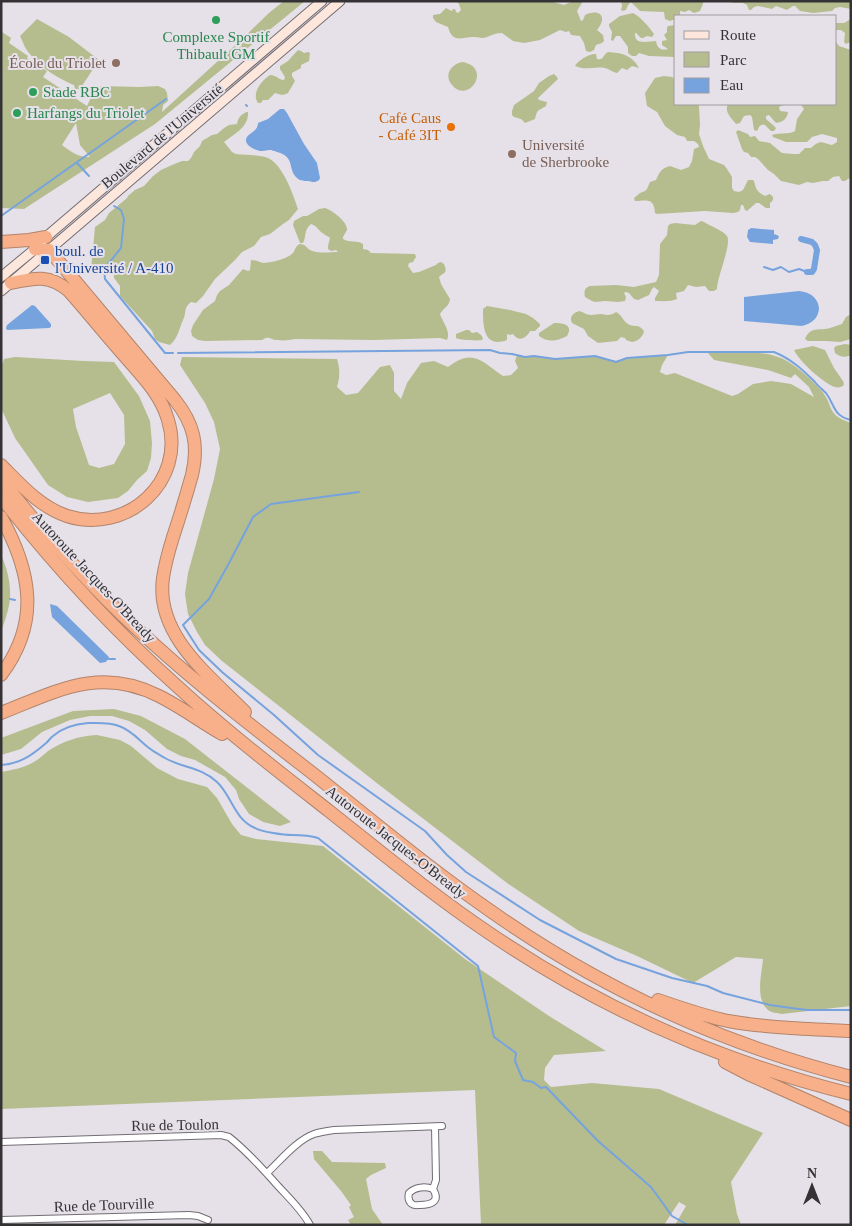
<svg xmlns="http://www.w3.org/2000/svg" width="852" height="1226" viewBox="0 0 852 1226" font-family="Georgia,serif">
<style>
.green{fill:#b5bd8f;fill-rule:evenodd}
.water{fill:#76a3de}
.lines{fill:none;stroke-linecap:round;stroke-linejoin:round}
.stream{stroke:#76a3de;stroke-width:2}
.canal{stroke:#76a3de;stroke-width:6}
.minor-casing{stroke:#716d73;stroke-width:8}
.secondary-casing{stroke:#716d73;stroke-width:11}
.motorway-casing{stroke:#b3846c;stroke-width:14}
.minor{stroke:#fff;stroke-width:6}
.secondary{stroke:#fde7dc;stroke-width:9}
.motorway{stroke:#f7b089;stroke-width:12}
.leisure-dot{fill:#2e9e5b;stroke:#e6e1e8;stroke-width:2}
.education-dot{fill:#8d6e63;stroke:#e6e1e8;stroke-width:2}
.food-dot{fill:#e8710a;stroke:#e6e1e8;stroke-width:2}
.transit-dot{fill:#1a4fb4;stroke:#e6e1e8;stroke-width:2}
.labels{text-anchor:middle;stroke-width:4;stroke-linejoin:round;paint-order:stroke}
.leisure-label{font-size:15px;fill:#27864d;stroke:#e6e1e8;text-anchor:start}
.education-label{font-size:15px;fill:#785e54;stroke:#e6e1e8;text-anchor:end}
.food-label{font-size:15px;fill:#c56008;stroke:#e6e1e8;text-anchor:end}
.street-label{font-size:15px;fill:#343235;stroke:#e6e1e8}
.transit-label{font-size:15px;fill:#164399;stroke:#e6e1e8;text-anchor:start}
</style>
<rect width="100%" height="100%" fill="#e6e1e8"/>
<path class="green" d="M 284,1 L 305,1 L 155,124 L 24,209 L 1,208 L 2,32 L 11,38 L 9,43 L 28,56 L 27,58 L 47,71 L 43,77 L 87,106 L 95,89 L 102,86 L 139,87 L 158,86 L 165,89 L 167,93 L 168,101 L 163,105 L 162,112 L 241,40 L 270,12 ZM 76,123 L 80,145 L 90,157 C 79,158 70,151 62,145 Z
M 456,1 L 544,1 L 545,2 L 553,2 L 564,5 L 573,1 L 583,1 L 577,11 L 581,21 L 583,20 L 585,15 C 600,8 608,17 597,30 L 603,35 L 604,41 L 602,43 L 596,45 L 594,50 L 590,52 L 586,51 L 584,43 L 580,36 L 571,35 L 569,31 L 566,32 L 560,30 L 540,40 L 524,43 L 513,41 L 502,33 C 496,33 492,35 487,37 C 482,39 479,37 475,37 C 463,36 453,45 448,27 L 436,22 L 433,18 L 433,15 L 440,14 L 446,8 L 452,11 L 453,9 L 455,9 L 456,12 L 458,13 L 461,10 L 459,4 Z
M 621,1 L 704,1 L 700,11 L 694,13 L 689,10 L 685,12 L 680,11 L 680,14 L 681,16 L 676,16 L 676,19 L 670,21 L 665,19 L 664,12 L 640,11 L 631,2 L 628,5 L 626,10 L 622,11 L 621,10 L 622,6 Z
M 728,1 L 851,1 L 851,9 L 840,7 L 835,8 L 832,11 L 813,13 L 800,11 L 795,6 L 793,6 L 787,10 L 776,6 L 772,9 L 758,6 L 754,7 L 751,10 L 749,10 L 747,5 L 743,3 L 733,3 Z
M 633,13 C 641,17 649,27 654,34 L 652,37 L 647,36 L 643,38 L 641,38 L 636,33 L 635,33 C 634,46 648,41 656,41 C 657,48 661,51 668,49 L 662,45 L 662,41 L 667,40 L 664,35 L 667,32 L 667,28 L 668,26 L 675,25 L 676,24 L 676,57 L 649,56 L 639,53 L 636,56 L 632,56 L 628,53 L 628,47 L 620,36 L 616,36 L 613,41 L 611,40 L 612,32 L 609,26 L 609,24 L 620,16 Z
M 37,19 L 69,37 L 99,60 L 80,89 L 75,89 L 74,85 C 61,80 38,66 30,54 C 25,49 23,42 20,36 Z
M 851,19 L 851,42 L 846,44 L 844,42 L 845,33 L 841,30 L 836,30 L 836,23 L 844,23 Z
M 836,42 L 839,46 L 851,50 L 851,177 L 845,181 L 842,181 L 839,176 L 833,177 L 828,181 L 823,181 L 813,183 L 807,182 L 799,185 L 781,181 L 774,174 L 768,170 L 758,159 L 755,157 L 751,157 L 748,153 L 744,152 L 742,149 L 736,132 L 738,130 L 748,134 L 750,137 L 755,136 L 759,141 L 770,143 L 782,153 L 793,154 L 799,154 L 805,148 L 811,148 C 821,139 821,143 832,145 L 837,142 L 837,138 L 822,134 L 812,137 L 807,142 L 786,142 L 773,137 L 772,135 C 779,132 788,135 795,131 L 797,119 L 804,109 L 801,105 C 794,105 785,103 779,107 L 780,111 L 788,112 C 787,119 783,122 776,123 L 769,115 L 766,116 L 766,119 L 773,125 L 776,128 L 774,131 L 771,131 L 765,125 C 760,124 759,127 757,131 L 754,130 L 752,117 L 750,115 L 744,116 L 740,123 L 736,124 C 731,117 724,112 728,104 L 836,104 Z
M 298,50 L 301,51 L 304,53 L 308,52 L 310,53 L 309,61 L 301,65 L 301,68 L 292,73 L 292,76 L 295,81 L 288,93 L 286,94 L 282,95 L 275,93 L 268,100 L 263,100 L 261,103 L 258,103 C 251,93 262,80 270,75 C 276,75 279,80 284,80 L 285,77 L 280,69 L 280,66 L 288,61 Z
M 608,52 C 622,53 632,55 639,68 L 632,66 L 627,70 L 622,68 L 617,73 C 612,72 609,69 605,68 C 594,66 586,71 575,66 C 577,61 590,53 596,54 L 597,59 C 604,61 603,54 608,52 Z
M 463,62 C 493,68 468,105 452,85 C 443,75 452,63 463,62 Z
M 554,74 L 557,77 L 558,79 L 538,98 L 539,100 L 547,102 L 546,106 C 537,112 538,108 535,119 L 525,123 L 521,119 L 514,117 L 512,115 L 512,111 L 514,105 L 534,91 L 539,83 L 549,76 Z
M 664,76 L 672,77 L 676,80 L 676,104 L 697,104 L 699,106 L 700,125 L 699,134 L 703,146 L 709,159 L 724,165 L 727,169 L 732,177 L 732,188 L 734,191 L 739,192 L 743,190 L 748,180 L 753,180 L 754,181 C 756,189 757,192 765,196 L 770,194 L 773,197 L 773,200 L 770,203 L 770,208 L 766,208 L 759,203 L 756,203 L 747,211 L 745,210 L 743,205 L 741,205 L 740,210 L 738,212 L 733,213 L 705,211 L 657,214 L 655,213 C 654,197 646,201 635,201 L 634,198 L 640,193 L 645,191 L 647,189 L 650,182 L 656,180 C 659,173 661,168 670,166 L 681,170 L 689,167 L 692,161 L 694,149 L 699,147 L 698,144 L 694,141 L 687,141 L 685,137 L 677,135 L 665,126 L 657,112 L 647,106 L 645,93 L 655,78 Z
M 247,112 L 248,112 C 249,127 234,134 224,142 L 232,152 L 236,154 C 246,155 260,155 268,158 C 283,165 293,194 298,209 L 289,220 L 283,224 L 270,234 L 261,237 L 254,246 L 242,252 L 235,260 L 215,279 L 203,296 L 196,303 L 191,302 C 183,308 187,312 183,320 C 179,329 178,338 170,345 L 159,342 L 155,339 L 152,331 L 120,296 L 120,286 L 114,278 L 114,275 L 110,272 L 96,269 L 91,270 L 95,227 L 105,220 L 109,213 L 127,198 L 128,196 L 135,190 L 144,186 L 153,176 L 161,170 L 172,165 L 182,161 L 188,161 L 191,158 L 194,152 L 200,146 L 202,141 L 212,135 L 217,134 L 224,128 L 229,125 L 237,124 C 238,118 241,114 247,112 Z
M 325,208 C 332,210 348,222 347,230 C 347,230 343,237 343,237 L 343,239 C 350,243 357,240 363,244 L 363,249 L 368,250 L 371,253 L 415,254 L 416,257 L 413,262 L 409,263 L 408,266 L 413,273 L 419,272 L 436,265 L 438,263 L 441,262 L 444,264 C 448,274 444,272 439,277 L 441,284 L 450,299 C 449,307 443,308 440,314 C 443,323 451,331 447,340 L 440,338 L 374,340 L 295,339 C 289,340 283,341 278,340 C 269,340 270,335 262,340 L 205,341 L 198,340 L 192,336 L 191,331 L 193,325 L 203,310 L 215,301 L 217,295 L 220,291 L 229,285 L 243,269 L 248,271 L 250,270 L 251,260 C 256,260 259,262 263,263 C 271,263 287,259 293,253 C 295,250 296,245 300,244 C 305,244 307,248 310,250 C 317,254 331,252 338,252 L 336,250 L 331,251 L 328,249 L 328,246 L 330,238 C 328,236 326,236 324,234 C 318,231 318,226 311,224 C 303,231 307,236 303,243 L 300,243 L 293,225 L 294,221 L 303,216 L 307,216 L 319,209 Z
M 701,221 L 704,222 C 710,226 724,231 727,236 C 732,244 717,277 717,289 L 714,291 L 709,291 L 705,286 L 696,287 L 688,285 L 684,291 L 676,293 L 677,299 C 671,302 662,301 655,301 L 655,298 L 659,291 L 654,287 L 652,289 L 649,295 L 638,300 L 634,299 L 629,293 L 626,292 L 624,293 L 626,297 L 625,301 L 618,302 L 605,301 L 595,302 L 592,301 L 585,297 C 584,292 584,288 590,286 L 616,285 L 634,287 L 638,286 L 656,282 L 659,275 L 660,244 L 667,235 L 668,226 L 670,224 L 675,223 L 695,225 Z
M 487,306 L 510,310 L 526,314 L 533,318 L 540,324 L 540,326 L 535,331 L 530,331 C 526,339 518,342 513,334 L 510,335 L 507,334 L 507,340 C 483,349 483,325 483,309 Z
M 579,311 C 584,312 586,315 591,315 C 594,315 597,314 600,314 C 607,315 610,316 616,312 C 622,315 623,321 628,324 C 635,328 638,323 644,331 C 643,337 638,341 632,342 L 626,340 L 625,338 L 621,337 L 617,341 L 598,343 L 588,336 L 584,329 L 572,323 C 569,317 573,313 579,311 Z
M 851,314 L 851,339 L 840,342 L 826,341 L 808,341 L 805,339 C 810,326 820,331 830,328 C 834,327 838,325 842,324 L 846,317 Z
M 554,323 C 562,323 574,324 567,336 C 558,341 548,343 539,336 L 539,333 Z
M 466,330 L 469,330 L 472,333 L 477,332 L 481,335 L 483,338 L 482,340 C 478,341 459,340 456,338 L 456,334 Z
M 845,344 L 851,345 L 851,355 C 845,358 840,357 835,353 L 834,348 L 836,346 Z
M 813,346 L 825,350 L 834,368 L 843,381 L 844,384 L 843,386 C 840,387 839,388 835,387 C 824,384 798,360 794,350 Z
M 708,353 C 728,353 757,350 775,356 C 791,360 810,378 821,390 C 835,407 825,414 851,423 L 851,1006 L 782,1014 C 778,1013 770,1013 767,1009 C 755,997 762,973 763,959 L 736,957 L 693,983 L 637,956 L 579,931 L 507,883 L 378,784 L 222,661 L 205,645 L 197,632 L 188,614 L 185,594 L 188,573 L 214,479 L 220,449 L 214,422 L 205,403 L 180,365 L 182,357 L 337,359 C 340,369 340,377 337,387 L 346,395 L 358,393 L 380,367 L 390,365 L 394,373 L 394,391 L 401,399 L 407,383 L 421,363 L 434,361 L 448,367 C 473,348 481,361 503,376 L 511,375 L 518,368 L 515,361 L 517,355 L 524,357 L 534,356 L 555,359 L 595,356 L 616,361 L 627,358 L 668,355 L 662,365 L 660,372 L 666,375 L 675,373 L 732,396 L 738,394 L 753,384 L 771,381 L 791,384 L 814,397 L 809,387 L 795,374 L 791,378 L 768,370 L 714,360 Z
M 15,357 L 84,361 L 114,362 L 139,396 L 150,421 L 152,443 L 151,458 L 147,471 L 137,480 L 128,491 L 118,498 L 88,502 L 67,497 L 48,485 L 15,438 L 1,408 L 1,368 L 4,359 ZM 110,393 L 124,415 L 125,444 L 114,464 L 99,468 L 89,465 L 76,427 L 73,409 Z
M 1,555 C 7,567 11,584 10,598 C 9,609 5,621 1,632 Z
M 114,709 L 141,716 L 185,739 L 291,822 L 280,826 L 263,822 L 249,814 L 239,799 L 236,790 L 225,777 L 195,760 L 181,756 L 167,749 L 145,730 L 129,721 L 112,716 L 90,716 L 70,720 L 42,732 L 21,749 L 1,755 L 1,738 L 73,711 Z
M 97,735 L 120,740 L 131,746 L 157,768 L 178,779 L 207,787 L 217,798 L 232,824 L 241,835 L 256,839 L 323,846 L 465,959 L 549,1016 L 606,1051 L 554,1055 L 545,1068 L 544,1080 L 551,1087 L 592,1083 L 659,1089 L 763,1133 L 731,1182 L 737,1214 L 741,1225 L 675,1225 L 686,1206 L 679,1202 L 664,1225 L 481,1225 L 475,1090 L 1,1109 L 1,772 C 12,770 23,768 32,763 C 38,760 43,755 48,751 C 63,741 79,736 97,735 Z
M 313,1151 L 322,1151 L 332,1162 L 385,1163 L 386,1168 L 371,1175 L 366,1179 L 372,1209 L 383,1225 L 351,1225 L 348,1220 L 354,1217 L 349,1207 L 351,1205 L 341,1191 L 314,1159 Z"/>
<path class="water" d="M 280,109 L 284,109 L 287,113 L 304,144 L 317,163 L 320,178 L 319,180 C 315,183 313,182 308,181 C 304,181 300,181 297,178 C 287,169 296,157 277,152 C 276,151 270,150 269,150 C 267,150 265,151 262,151 C 257,151 247,147 246,141 C 245,133 258,133 258,123 L 268,119 Z
M 751,228 L 774,230 L 774,234 L 779,236 L 778,239 L 773,240 L 773,244 L 750,242 L 747,237 L 748,230 Z
M 799,291 C 824,293 826,321 802,326 L 744,321 L 744,297 Z
M 32,305 L 35,306 L 51,324 L 51,327 L 49,328 L 7,330 L 6,328 L 7,325 Z
M 50,604 L 57,606 L 109,657 L 106,662 L 100,663 L 52,617 Z"/>
<g class="lines">
<path class="stream" d="M 246,105 L 247,106
M 77,163 L 89,176
M 114,206 L 121,210 L 124,219 L 121,248 L 104,269 L 105,279 L 165,353 L 173,353
M 1,216 L 166,99
M 764,267 L 773,270 L 781,267 L 789,272 L 799,269 L 807,272
M 178,353 L 490,350 L 500,353 L 512,354 L 525,357 L 534,356 L 555,359 L 595,356 L 616,362 L 627,358 L 668,355 L 688,352 L 774,352 C 791,359 802,369 815,382 C 818,386 822,389 826,393 C 835,405 833,416 851,420
M 359,492 L 271,504 L 253,517 L 228,565 L 209,599 L 183,625 L 199,650 L 222,672 L 274,715 L 318,755 L 425,831 L 447,855 L 466,872 L 540,920 L 616,959 L 672,978 L 707,986 L 723,993 L 770,1005 L 791,1008 L 807,1010 L 851,1010
M 10,599 L 15,600
M 105,659 L 115,659
M 1,765 C 19,764 31,756 45,744 C 48,742 50,738 53,736 C 62,728 76,724 88,723 C 98,723 110,722 119,726 C 131,730 139,740 149,748 C 154,752 160,755 165,758 C 182,768 201,767 217,782 C 232,796 234,819 255,828 C 262,832 284,835 292,835 C 302,835 309,835 318,838 L 478,966 L 494,1037 L 516,1053 L 515,1061 L 523,1080 L 533,1082 L 541,1088 L 546,1087 L 598,1141 L 651,1187 L 672,1216 L 688,1225"/>
<path class="canal" d="M 801,239 L 812,242 L 815,245 L 817,250 L 814,269 L 812,272 L 807,272"/>
<g class="minor-casing">
<path id="minor" d="M 1,1142 L 221,1135 L 229,1137 C 247,1151 263,1169 278,1186 C 289,1198 302,1210 310,1225
M 267,1173 C 280,1161 297,1140 314,1134 C 320,1132 327,1131 334,1130 L 442,1126
M 433,1189 C 425,1186 415,1187 409,1193 C 408,1197 408,1201 412,1204 C 414,1206 417,1205 420,1205 C 430,1205 441,1202 433,1189 L 436,1180 L 435,1127
M 1,1220 L 189,1215 L 198,1216 L 208,1220"/>
</g>
<g class="secondary-casing">
<path id="secondary" d="M 1,277 L 35,249 L 46,237 L 322,1
M 1,291 L 340,1"/>
</g>
<g class="motorway-casing">
<path id="motorway" d="M 1,242 L 29,240 L 46,237
M 35,249 L 49,250 L 55,257 L 175,400 C 194,424 199,445 192,475 C 186,496 180,516 173,537 C 169,550 165,564 163,578 C 155,635 209,675 245,712
M 1,465 C 21,485 40,507 67,516 C 126,535 187,482 168,420 C 160,391 135,369 116,346 C 100,328 85,309 69,291 C 49,274 34,278 11,283
M 1,479 C 48,539 99,596 156,646 C 207,692 262,734 316,776 C 374,822 431,870 492,912 C 600,988 723,1044 851,1077
M 1,497 C 54,565 113,629 178,687 C 226,731 278,771 329,811 C 382,853 434,896 489,933 C 599,1008 722,1062 851,1094
M 1,517 C 31,571 41,622 1,675
M 1,713 C 57,691 100,666 159,696 C 181,707 201,722 222,734
M 658,1000 C 681,1008 704,1016 728,1021 C 768,1028 810,1029 851,1031
M 725,1062 L 748,1074 L 851,1120"/>
</g>
<use href="#minor" class="minor"/>
<use href="#secondary" class="secondary"/>
<use href="#motorway" class="motorway"/>
</g>
<g class="leisure-dot">
<circle cx="216" cy="20" r="5"/>
<circle cx="33" cy="92" r="5"/>
<circle cx="17" cy="113" r="5"/>
</g>
<g class="education-dot">
<circle cx="116" cy="63" r="5"/>
<circle cx="512" cy="154" r="5"/>
</g>
<circle class="food-dot" cx="451" cy="127" r="5"/>
<rect class="transit-dot" x="40" y="255" width="10" height="10" rx="2.5"/>
<g class="labels">
<g class="leisure-label">
<text x="216" y="42" text-anchor="middle">Complexe Sportif<tspan x="216" dy="17">Thibault GM</tspan></text>
<text x="43" y="97">Stade RBC</text>
<text x="27" y="118">Harfangs du Triolet</text>
</g>
<g class="education-label">
<text x="106" y="68">École du Triolet</text>
<text x="522" y="150" text-anchor="start">Université<tspan x="522" dy="17">de Sherbrooke</tspan></text>
</g>
<g class="food-label">
<text x="441" y="123">Café Caus<tspan x="441" dy="17">- Café 3IT</tspan></text>
</g>
<g class="street-label">
<text transform="translate(162 136) rotate(-40)" y="5">Boulevard de l'Université</text>
<text transform="translate(94 577) rotate(47)" y="5">Autoroute Jacques-O'Bready</text>
<text transform="translate(396 842) rotate(38)" y="5">Autoroute Jacques-O'Bready</text>
<text transform="translate(175 1125) rotate(-1)" y="5">Rue de Toulon</text>
<text transform="translate(104 1205) rotate(-2)" y="5">Rue de Tourville</text>
</g>
<g class="transit-label">
<text x="55" y="256">boul. de<tspan x="55" dy="17">l'Université / A-410</tspan></text>
</g>
</g>
<rect width="852" height="1226" fill="none" stroke="#343235" stroke-width="5"/>
<rect x="674" y="15" width="162" height="90" fill="#e6e1e8" stroke="#9f9ba0"/>
<rect x="684" y="31" width="25" height="8" fill="#fde7dc" stroke="#9f9ba0"/>
<text x="720" y="40" font-size="15" fill="#343235">Route</text>
<rect x="684" y="52" width="25" height="15" fill="#b5bd8f" stroke="#9f9ba0"/>
<text x="720" y="65" font-size="15" fill="#343235">Parc</text>
<rect x="684" y="78" width="25" height="15" fill="#76a3de" stroke="#9f9ba0"/>
<text x="720" y="90" font-size="15" fill="#343235">Eau</text>
<g transform="translate(812 1186)" stroke="#e6e1e8" stroke-width="4" paint-order="stroke">
<path d="M0-4L9 19L0 12L-9 19Z" fill="#343235"/>
<text y="-8" font-size="14" font-weight="bold" text-anchor="middle" fill="#343235">N</text>
</g>
</svg>
